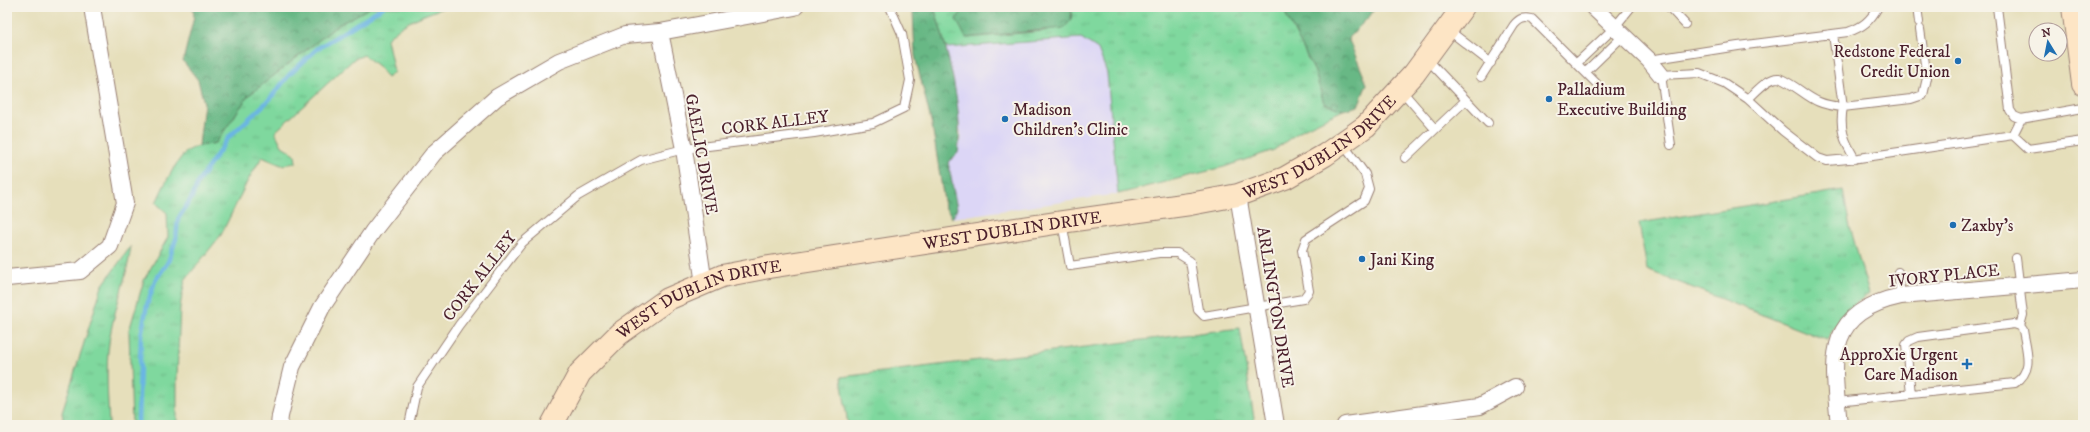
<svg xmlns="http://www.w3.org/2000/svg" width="2090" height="432" viewBox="0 0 2090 432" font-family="'IM FELL DW Pica',serif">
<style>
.built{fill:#dcd6f6}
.grass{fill:url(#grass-tufts);stroke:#647c64}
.forest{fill:url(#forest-crowns);stroke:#586c58}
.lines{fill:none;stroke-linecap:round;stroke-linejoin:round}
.stream{stroke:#6ab5e3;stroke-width:4.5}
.lane-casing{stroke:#987f73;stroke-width:10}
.street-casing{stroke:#987f73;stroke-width:18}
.secondary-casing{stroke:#987f73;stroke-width:24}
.lane{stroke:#fff;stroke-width:8}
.street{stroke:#fff;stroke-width:16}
.secondary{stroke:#fde5c5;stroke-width:22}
.poi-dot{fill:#1f6fb2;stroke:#f7f3e8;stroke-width:1.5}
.labels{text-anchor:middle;stroke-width:4;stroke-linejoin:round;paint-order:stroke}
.poi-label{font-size:17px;fill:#4a1f2b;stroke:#f7f3e8;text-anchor:start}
.street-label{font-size:17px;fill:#4a1f2b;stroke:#f7f3e8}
</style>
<defs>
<pattern id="grass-tufts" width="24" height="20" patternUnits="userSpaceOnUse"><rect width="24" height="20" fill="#7fd89e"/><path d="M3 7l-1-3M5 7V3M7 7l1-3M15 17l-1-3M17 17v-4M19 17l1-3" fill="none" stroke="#6fb988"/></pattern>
<pattern id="forest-crowns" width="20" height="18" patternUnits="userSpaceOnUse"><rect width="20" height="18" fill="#67b885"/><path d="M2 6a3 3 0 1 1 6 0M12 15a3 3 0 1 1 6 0" fill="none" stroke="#57956d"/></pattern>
</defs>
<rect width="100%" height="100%" fill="#f7f3e8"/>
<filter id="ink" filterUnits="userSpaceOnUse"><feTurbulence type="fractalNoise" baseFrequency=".025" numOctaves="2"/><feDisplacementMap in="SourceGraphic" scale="8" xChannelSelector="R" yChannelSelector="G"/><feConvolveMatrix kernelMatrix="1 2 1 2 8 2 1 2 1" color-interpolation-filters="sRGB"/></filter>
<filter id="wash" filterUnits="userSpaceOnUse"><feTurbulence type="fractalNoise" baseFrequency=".012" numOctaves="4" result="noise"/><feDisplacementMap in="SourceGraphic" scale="16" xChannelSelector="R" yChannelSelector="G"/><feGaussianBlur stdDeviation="0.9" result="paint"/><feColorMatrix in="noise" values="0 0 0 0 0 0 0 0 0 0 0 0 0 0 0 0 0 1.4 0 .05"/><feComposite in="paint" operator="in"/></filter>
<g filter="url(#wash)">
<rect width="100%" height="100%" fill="#e6dfbb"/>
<path class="built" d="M 1081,38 L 1098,49 L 1107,73 L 1118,194 L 952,218 L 957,209 L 948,162 L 958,153 L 961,134 L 946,48 Z"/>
<path class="grass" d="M 371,7 L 445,7 C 424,15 402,22 387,39 L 394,72 L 387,78 L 379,67 L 364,55 L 354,59 L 275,132 L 282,146 L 295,154 L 296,163 L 281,165 L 262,157 L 248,180 L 221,235 L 185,280 L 180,307 L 177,377 L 177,425 L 132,425 L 129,331 L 144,280 L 168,237 L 167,213 L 156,203 C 162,189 175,162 186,152 C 194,146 207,145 216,143 L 248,96 L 338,25 Z
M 934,7 L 966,7 L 956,19 L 967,38 L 1044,31 L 1071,20 L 1072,7 L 1282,7 L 1315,72 L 1324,103 L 1343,110 L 1303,129 L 1274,150 L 1224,167 L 1118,194 L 1107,73 L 1098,49 L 1081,38 L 946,48 Z
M 1843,190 L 1849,223 L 1869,294 C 1850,306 1838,320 1827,340 L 1647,270 L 1639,223 Z
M 131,246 C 127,281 111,315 108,351 C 106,376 108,401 109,425 L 64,425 L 62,412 L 102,286 Z
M 1240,328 L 1255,425 L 848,425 L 841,377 Z"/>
<path class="forest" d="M 193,7 L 371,7 L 338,25 L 248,96 L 216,143 L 199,146 L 204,103 L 198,80 L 183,61 L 194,17 Z
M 934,7 C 947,50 964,108 958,153 L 948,162 L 957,209 L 952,218 L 945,207 L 932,125 L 915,56 L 913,11 Z
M 966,7 L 1072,7 L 1071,20 L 1064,28 L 966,38 L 956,19 Z
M 1282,7 L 1375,7 L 1370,16 L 1348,38 L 1367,84 L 1358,106 L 1343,110 L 1324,103 L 1315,72 Z"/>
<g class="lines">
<path class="stream" d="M 138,425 L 141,336 L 147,305 L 155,281 L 168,262 L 176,239 L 178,219 L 192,197 L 198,182 L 229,137 L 269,100 L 289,75 L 317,49 L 383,7"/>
</g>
</g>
<g filter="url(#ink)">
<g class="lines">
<g class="lane-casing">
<path id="lane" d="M 1669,7 L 1685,24
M 1917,7 L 1919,22
M 1997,7 L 2010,110 L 2014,116 L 2021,119
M 1447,29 L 1491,63
M 1833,34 L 1843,107 L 1911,99 L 1923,95 L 1927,78 L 1920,29
M 1427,59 L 1488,123
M 1649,60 L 1738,46 L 1848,32 C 1863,27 1870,21 1878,7
M 1577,63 L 1614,28 L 1631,7
M 1586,72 L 1623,36
M 1481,77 L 1514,25 C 1520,18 1524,17 1532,19 L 1596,83
M 1401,90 L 1435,129
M 1748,99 C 1756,92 1768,77 1779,78 C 1806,90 1809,105 1843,107 C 1839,128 1844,141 1855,159
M 2083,108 L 2021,119 L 2013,135 L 2028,149 L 2083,141
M 1671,145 L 1661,75 L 1699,73 L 1724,83 L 1748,99 L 1783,131 L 1818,158 L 1827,161 L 1859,158 L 2013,135
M 1405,158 L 1466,100
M 1062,222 L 1070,266 L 1159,253 L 1177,253 L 1190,261 L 1198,310 L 1204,316 L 1303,299 L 1309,291 L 1302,250 L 1306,239 L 1364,201 L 1369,189 L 1365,174 L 1343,144
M 2016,258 L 2023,315 L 2020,326
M 1898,272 L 1901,296
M 1837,402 L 2015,383 C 2035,370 2026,350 2023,330 L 2020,326 L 2014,324 L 1918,337 L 1909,341 L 1906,345 L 1911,394
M 409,425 L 417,387 L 459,325 L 522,243 L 578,196 L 641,160 L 684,149 L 814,133 L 873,123 L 904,108 L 910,80 L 902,34 L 890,7"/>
</g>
<g class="street-casing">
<path id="street" d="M 1593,7 L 1649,60 L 1661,75
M 660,32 L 684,149 L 704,284
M 1238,195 L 1276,425
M 7,278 L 80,271 L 110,246 L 125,203 L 92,7
M 279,425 L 280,416 L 292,367 L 322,307 L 373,231 L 434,153 L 497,97 L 559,61 L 625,35 L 660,32 L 795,7
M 1345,425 L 1480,406 L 1515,387
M 1839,425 C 1833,360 1823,313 1901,296 L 2083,280"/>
</g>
<g class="secondary-casing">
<g id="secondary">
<path d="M 2073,7 L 2083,84"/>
<path id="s1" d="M 552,425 L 580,373 L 619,334 L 668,299 L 722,276 L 769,267 L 1062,222 L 1190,204 L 1238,195 L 1285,178 L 1325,155 L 1366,126 L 1414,74 L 1463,7"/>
</g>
</g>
<use href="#lane" class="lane"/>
<use href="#street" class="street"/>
<use href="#secondary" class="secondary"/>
</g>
</g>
<g class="poi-dot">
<circle cx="1958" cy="61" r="4"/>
<circle cx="1549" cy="99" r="4"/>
<circle cx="1005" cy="119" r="4"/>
<circle cx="1953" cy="225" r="4"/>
<circle cx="1362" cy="259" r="4"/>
<path d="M1965 358h4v4h4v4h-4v4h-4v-4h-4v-4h4z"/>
</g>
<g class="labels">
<g class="poi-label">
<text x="1950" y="57" text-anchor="end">Redstone Federal<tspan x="1950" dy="20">Credit Union</tspan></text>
<text x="1557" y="95">Palladium<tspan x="1557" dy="20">Executive Building</tspan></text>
<text x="1013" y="115">Madison<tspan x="1013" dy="20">Children's Clinic</tspan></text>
<text x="1961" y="231">Zaxby's</text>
<text x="1370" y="265">Jani King</text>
<text x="1958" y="360" text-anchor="end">ApproXie Urgent<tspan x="1958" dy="20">Care Madison</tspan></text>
</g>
<g class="street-label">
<text transform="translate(775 122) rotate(-7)" y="6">CORK ALLEY</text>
<text dy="6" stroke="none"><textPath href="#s1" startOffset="851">WEST DUBLIN DRIVE</textPath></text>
<text transform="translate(702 154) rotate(80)" y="6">GAELIC DRIVE</text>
<text dy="6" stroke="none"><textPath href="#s1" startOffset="527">WEST DUBLIN DRIVE</textPath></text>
<text transform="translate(1944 275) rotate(-6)" y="6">IVORY PLACE</text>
<text transform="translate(479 276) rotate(-52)" y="6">CORK ALLEY</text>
<text dy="6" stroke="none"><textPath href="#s1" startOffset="203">WEST DUBLIN DRIVE</textPath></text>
<text transform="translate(1276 307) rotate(81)" y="6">ARLINGTON DRIVE</text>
</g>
</g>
<rect width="2090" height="432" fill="none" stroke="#f7f3e8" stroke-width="24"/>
<g transform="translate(2048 42) rotate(350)"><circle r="19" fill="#f7f3e8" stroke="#b29e9c"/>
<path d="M0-3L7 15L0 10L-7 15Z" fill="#1f6fb2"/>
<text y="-6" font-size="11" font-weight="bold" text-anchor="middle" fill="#4a1f2b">N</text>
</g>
</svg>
